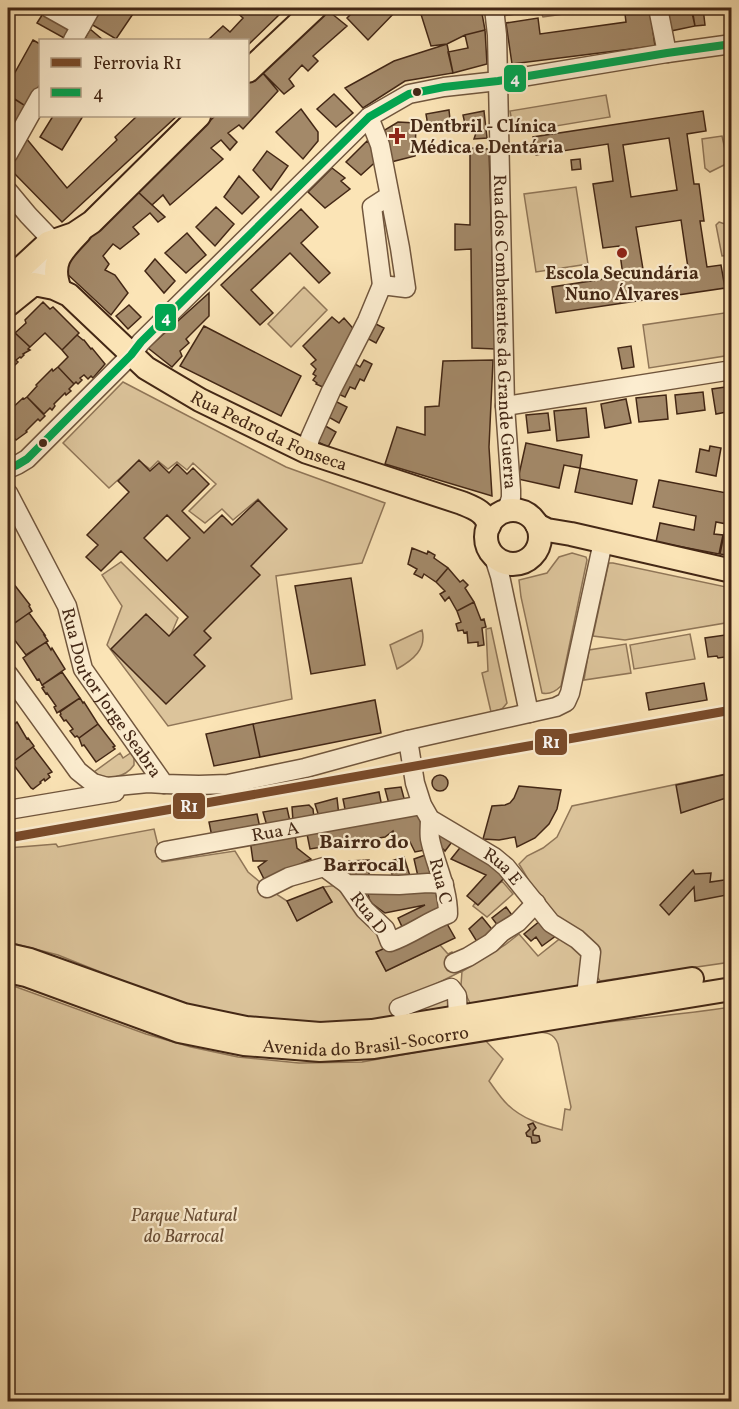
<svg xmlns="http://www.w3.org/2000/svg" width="739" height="1409" viewBox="0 0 739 1409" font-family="Vollkorn,serif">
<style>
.green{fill:#dcc49b;stroke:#907658;stroke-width:1.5}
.building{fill:#a38969;stroke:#432715;stroke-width:1.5;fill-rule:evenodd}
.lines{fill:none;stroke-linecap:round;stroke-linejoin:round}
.minor-casing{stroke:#71563d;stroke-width:21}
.major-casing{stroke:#432715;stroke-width:26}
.minor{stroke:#fcedd0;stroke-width:18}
.major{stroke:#fbe4b6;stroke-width:22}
.bus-1-casing{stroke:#fcedd0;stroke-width:12}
.bus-1{stroke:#00a651;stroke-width:8}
.rail-1-casing{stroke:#fcedd0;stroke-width:14}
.rail-1{stroke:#7a4b2a;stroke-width:9}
.bus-dot{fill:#432715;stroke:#fcedd0;stroke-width:2}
.poi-dot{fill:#8f2418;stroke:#fcedd0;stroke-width:2}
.labels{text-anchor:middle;stroke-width:4.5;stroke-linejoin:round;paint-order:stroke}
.poi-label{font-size:18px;font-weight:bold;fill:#432715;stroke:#fcedd0;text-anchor:start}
.street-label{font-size:18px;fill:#432715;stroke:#fcedd0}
.park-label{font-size:18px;font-style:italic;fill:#694e36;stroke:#fcedd0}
.neighbourhood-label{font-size:20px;font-weight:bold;fill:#432715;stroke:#fcedd0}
.line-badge{stroke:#fcedd0;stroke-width:2}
.badge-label{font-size:16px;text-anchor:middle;font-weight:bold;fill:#fff}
</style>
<rect width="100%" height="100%" fill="#fbe4b6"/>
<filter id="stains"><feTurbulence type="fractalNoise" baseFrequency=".00333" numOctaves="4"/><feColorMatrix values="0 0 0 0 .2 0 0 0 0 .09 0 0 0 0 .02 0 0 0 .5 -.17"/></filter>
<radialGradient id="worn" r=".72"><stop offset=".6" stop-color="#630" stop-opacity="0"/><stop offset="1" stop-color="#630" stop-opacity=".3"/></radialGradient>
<path class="green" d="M 502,8 L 581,8 L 585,11 L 543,17 L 540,10 L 503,16 Z
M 606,95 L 610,117 L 514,133 L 510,111 Z
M 722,136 L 728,163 L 710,172 L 705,168 L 702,139 Z
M 576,187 L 588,264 L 536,272 L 524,194 Z
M 719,222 L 731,226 L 731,255 L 722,256 L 716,225 Z
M 304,287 L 327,310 L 291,347 L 268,324 Z
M 731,312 L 731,355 L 649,368 L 643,325 Z
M 123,382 L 286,467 L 385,503 L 362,563 L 276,576 L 292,699 L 168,726 L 107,645 L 122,606 L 102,575 L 121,562 L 178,618 L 169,639 L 186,655 L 197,631 L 248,566 L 285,529 L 258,499 L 233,520 L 222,509 L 205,523 L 189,511 L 216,484 L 193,463 L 187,470 L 177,462 L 168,469 L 158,461 L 150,469 L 139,461 L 109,488 L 63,443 Z
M 572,553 L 586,557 L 587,560 L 561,686 C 556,691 550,695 542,693 L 521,597 L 519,580 L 547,573 L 559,557 Z
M 609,563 L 613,563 L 731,588 L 731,622 L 625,640 L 593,636 L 608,566 Z
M 491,628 L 507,703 L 502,709 L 491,712 L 482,673 L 488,671 L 486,629 Z
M 422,630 C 427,649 413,660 397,669 L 390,645 Z
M 690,634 L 695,659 L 634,669 L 630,645 Z
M 626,644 L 631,673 L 584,680 L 589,650 Z
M 132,752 L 134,756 L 134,765 C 125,778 107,781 94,772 L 120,753 L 123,758 Z
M 731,773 L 731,962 L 600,981 L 596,975 C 598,964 602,953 595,943 C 589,934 565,926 556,918 C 539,902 531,883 519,864 L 527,856 L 543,848 L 557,837 L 572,806 Z
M 154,829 L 162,862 L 235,851 L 248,872 L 267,888 L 287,901 L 297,920 L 332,902 L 323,887 L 347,884 L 391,945 L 376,952 L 386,971 L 440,945 L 448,954 L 452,952 L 463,971 L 505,945 L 519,934 L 538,956 L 562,937 L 591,952 L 587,987 L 471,1005 L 461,985 L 462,971 L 391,1006 L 448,993 L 449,1007 L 402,1017 L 330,1025 L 246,1018 L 206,1010 L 133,985 L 58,955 L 8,942 L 8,848 L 56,844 L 58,847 Z
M 502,881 L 513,894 L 487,917 L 473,906 L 475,903 L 478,905 Z
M 8,984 L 146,1034 L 191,1047 L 238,1057 L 299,1063 L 362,1062 L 485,1040 L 503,1059 L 489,1081 C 495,1089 500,1097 507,1104 C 522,1119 542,1125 562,1130 L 565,1109 L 570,1110 L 571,1107 L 558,1044 C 554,1033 546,1032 535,1032 C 600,1021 666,1017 731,1007 L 731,1401 L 8,1401 Z"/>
<path class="building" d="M 101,8 L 137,8 L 116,39 L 91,24 Z
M 235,8 L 279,8 L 283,11 L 248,45 L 248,40 L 208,40 L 223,26 L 230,32 L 243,18 L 233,9 Z
M 357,8 L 399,8 L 368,40 L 347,18 Z
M 419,8 L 481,8 L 485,30 L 465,35 L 447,44 L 431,46 Z
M 662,8 L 691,8 L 695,26 L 666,32 Z
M 692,8 L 703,8 L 705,25 L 695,26 Z
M 326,9 L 347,26 L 313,56 L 318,61 L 308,71 L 302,65 L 289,79 L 294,86 L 284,94 L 261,71 Z
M 650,10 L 655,46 L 512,64 L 506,23 L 538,18 L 540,34 L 626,22 L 625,14 Z
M 44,12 L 70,26 L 64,38 L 37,23 Z
M 90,29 L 103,40 L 84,40 Z
M 485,30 L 487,64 L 453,73 L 448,52 L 468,48 L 465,35 Z
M 33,40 L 40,44 L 40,84 L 27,107 L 8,95 L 8,85 Z
M 447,44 L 453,73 L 405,81 L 363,108 L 345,88 L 394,61 Z
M 261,71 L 278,91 L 243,129 L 239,125 L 228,133 L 237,142 L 230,150 L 221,140 L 211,148 L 223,159 L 170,205 L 163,195 L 152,205 L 137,191 L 215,116 L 248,116 L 248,84 Z
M 334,94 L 353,113 L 336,127 L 317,109 Z
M 15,99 L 27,107 L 8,142 L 8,117 Z
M 301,109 L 318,132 L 318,141 L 303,159 L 276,132 Z
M 449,110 L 451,129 L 429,132 L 426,114 Z
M 484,111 L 487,138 L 474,139 L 476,133 L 467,133 L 463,115 Z
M 703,111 L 706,131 L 687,134 L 694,184 L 699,184 L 704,221 L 700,221 L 707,267 L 721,265 L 725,288 L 556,313 L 552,287 L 623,276 L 619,246 L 603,248 L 593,184 L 613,181 L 608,144 L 536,155 L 533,137 ZM 669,138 L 677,190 L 631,197 L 623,145 ZM 681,220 L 688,268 L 644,275 L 636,227 Z
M 53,116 L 83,116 L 62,150 L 40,137 Z
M 137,116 L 177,116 L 62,222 L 9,168 L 26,138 L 67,188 L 117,140 L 115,137 Z
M 398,122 L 416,123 L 415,156 L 391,162 L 383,131 Z
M 367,141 L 382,156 L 361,175 L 346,162 Z
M 470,148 L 489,149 L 495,349 L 472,348 L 471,249 L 455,250 L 455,224 L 470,225 Z
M 267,151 L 288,166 L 271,190 L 253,170 Z
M 580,159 L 581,169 L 572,170 L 571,160 Z
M 332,168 L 345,178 L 341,181 L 350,189 L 325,208 L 308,192 Z
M 239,176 L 259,197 L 242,214 L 224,197 Z
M 137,191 L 165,217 L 158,222 L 150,213 L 133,227 L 139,234 L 120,249 L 113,244 L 103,256 L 109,264 L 105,270 L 115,275 L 128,293 L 111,315 L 64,271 L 64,261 Z
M 216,207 L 234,224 L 215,246 L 196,227 Z
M 301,209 L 318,227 L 301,243 L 330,273 L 319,283 L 290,253 L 251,290 L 273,313 L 260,325 L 221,285 Z
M 187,233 L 206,255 L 186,273 L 165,253 Z
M 155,259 L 175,281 L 164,293 L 145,271 Z
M 209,293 L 209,316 L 186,339 L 189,343 L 180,351 L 182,356 L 172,367 L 148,348 Z
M 43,302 L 50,309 L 53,307 L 79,333 L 62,350 L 45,333 L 30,347 L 15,333 L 26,323 L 25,320 Z
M 129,305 L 141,317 L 128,329 L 116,316 Z
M 332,317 L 339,323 L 344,318 L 358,334 L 325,388 L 316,384 L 317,383 L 313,380 L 316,376 L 313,374 L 316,369 L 311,364 L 316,360 L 303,346 Z
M 370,321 L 384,328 L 376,343 L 363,336 Z
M 204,326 L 301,376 L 281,416 L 180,366 Z
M 11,332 L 13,334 L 15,333 L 30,347 L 28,349 L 30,350 L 23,354 L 24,355 L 21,358 L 20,357 L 16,360 L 18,362 L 14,366 L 12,364 L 8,368 L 8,335 Z
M 77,335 L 83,340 L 84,340 L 91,349 L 92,348 L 105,364 L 93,378 L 91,376 L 88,379 L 84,375 L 80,378 L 82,380 L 78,384 L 76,382 L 74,384 L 58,367 L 68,357 L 62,350 Z
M 631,346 L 634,367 L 622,369 L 618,348 Z
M 364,360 L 372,364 L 364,381 L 360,379 L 355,389 L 350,387 L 345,397 L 336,393 L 352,362 L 360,367 Z
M 493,360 L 489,447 L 492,496 L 385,464 L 397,427 L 425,435 L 425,407 L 439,406 L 443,361 Z
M 58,367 L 74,384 L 69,389 L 71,391 L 66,395 L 65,393 L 54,404 L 55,406 L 52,410 L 50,408 L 44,414 L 27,397 L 37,386 L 36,385 L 52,369 L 53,371 Z
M 732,386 L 732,411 L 716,414 L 712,389 Z
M 703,392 L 705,410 L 677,414 L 675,395 Z
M 666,395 L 668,419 L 639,422 L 636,398 Z
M 27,397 L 45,416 L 40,421 L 38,419 L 26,431 L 27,432 L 16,440 L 8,431 L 8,415 L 11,412 L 9,411 L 23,398 L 24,399 Z
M 626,399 L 631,423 L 605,428 L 601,404 Z
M 333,400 L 347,407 L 339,423 L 325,415 Z
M 586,408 L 589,437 L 557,441 L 554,411 Z
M 548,413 L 550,430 L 528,433 L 526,415 Z
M 322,424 L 336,432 L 328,447 L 314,440 Z
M 526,443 L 582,455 L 580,468 L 564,465 L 559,488 L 518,479 Z
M 710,446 L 721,448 L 716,476 L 696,472 L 700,449 L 709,451 Z
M 139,460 L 150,471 L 159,463 L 169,473 L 177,464 L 187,474 L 193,468 L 209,484 L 182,511 L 204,533 L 222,515 L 232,525 L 258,500 L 287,529 L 251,566 L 260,575 L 204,631 L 211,638 L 194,655 L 205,666 L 166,704 L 111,649 L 146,614 L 169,636 L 188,617 L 121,551 L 101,571 L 86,557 L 98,545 L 87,535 L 129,492 L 118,481 ZM 167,515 L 190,538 L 167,561 L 144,538 Z
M 580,468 L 637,480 L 632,504 L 575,492 Z
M 659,480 L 732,494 L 732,525 L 716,522 L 714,534 L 723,535 L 719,554 L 656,542 L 660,523 L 694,530 L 696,516 L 653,507 Z
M 726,524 L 732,525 L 731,556 L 720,554 Z
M 412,548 L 427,554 L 428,551 L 435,555 L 434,558 L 448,568 L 436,582 L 424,574 L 422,578 L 414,574 L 417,569 L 408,564 Z
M 448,568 L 460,582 L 463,580 L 468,585 L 465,588 L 474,602 L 457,611 L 449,597 L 445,601 L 440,594 L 445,591 L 436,582 Z
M 351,578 L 365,665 L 311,674 L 295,586 Z
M 13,583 L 30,605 L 29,606 L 32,611 L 10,626 L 8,622 L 8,587 Z
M 474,602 L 481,620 L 484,619 L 486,627 L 482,628 L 484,645 L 478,646 L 478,642 L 468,643 L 467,632 L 464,633 L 463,630 L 458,631 L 456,624 L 461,622 L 457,611 Z
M 29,613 L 45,635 L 44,635 L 48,641 L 26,655 L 10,634 L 8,628 Z
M 732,634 L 732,656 L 718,658 L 717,656 L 708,657 L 705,638 Z
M 46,642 L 51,650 L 52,648 L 65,669 L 42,685 L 39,679 L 37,680 L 23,658 Z
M 62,672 L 80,698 L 57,713 L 54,707 L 56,706 L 47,693 L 46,694 L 42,688 L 44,687 L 42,685 Z
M 704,683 L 707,700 L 649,710 L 646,693 Z
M 80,698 L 83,703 L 84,702 L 98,724 L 79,738 L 77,736 L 75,737 L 70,731 L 73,729 L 66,720 L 64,721 L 60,715 L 61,714 L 60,712 Z
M 375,700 L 381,733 L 260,757 L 253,724 Z
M 14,722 L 15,724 L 17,722 L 27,739 L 28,738 L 34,746 L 14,761 L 13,760 L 11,761 L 8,756 L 8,726 Z
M 98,724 L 115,746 L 113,747 L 115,749 L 96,762 L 84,745 L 82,746 L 79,738 Z
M 253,724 L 260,757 L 214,766 L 206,734 Z
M 33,747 L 52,772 L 48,774 L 50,777 L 45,781 L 44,779 L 40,782 L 41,783 L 33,789 L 31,788 L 13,764 L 15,763 L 14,761 Z
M 732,773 L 732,796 L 681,813 L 676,785 Z
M432 783a8 8 0 1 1 16 0a8 8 0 1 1-16 0Z
M 519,786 L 561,790 L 557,809 L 549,824 L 535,838 L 517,847 L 515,837 L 499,840 L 483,839 L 492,806 L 505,805 L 510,803 L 514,798 Z
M 401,787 L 405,802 L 389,804 L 385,789 Z
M 379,792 L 382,807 L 346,814 L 343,799 Z
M 337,798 L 339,816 L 320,820 L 315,804 Z
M 309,805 L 313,809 L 314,818 L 293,821 L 292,807 Z
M 287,808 L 291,826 L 267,826 L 263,812 Z
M 421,811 L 430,849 L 415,852 L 410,842 L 397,845 L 393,831 L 385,837 L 310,849 L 306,829 Z
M 257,814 L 260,828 L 212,837 L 209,822 Z
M 442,830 L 455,838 L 445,851 L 434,840 Z
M 295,834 L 297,848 L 311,859 L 265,881 L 258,867 L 266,861 L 253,861 L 250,840 Z
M 463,844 L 510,872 L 478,905 L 467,896 L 486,875 L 451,859 Z
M 428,854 L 437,878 L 419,881 L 414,859 Z
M 404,857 L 411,879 L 394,881 L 388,862 Z
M 369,860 L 369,880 L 350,879 L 349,861 Z
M 693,870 L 695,874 L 711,873 L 710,882 L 731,879 L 732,894 L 695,901 L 694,887 L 669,915 L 660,905 Z
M 323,887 L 332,902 L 297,921 L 287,901 Z
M 367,890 L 441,890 L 444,910 L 404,931 L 398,918 L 425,905 L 385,913 L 370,902 Z
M 506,907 L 515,919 L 501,930 L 492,918 Z
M 546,916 L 564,930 L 542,946 L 536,937 L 531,941 L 524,934 Z
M 482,917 L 495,933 L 479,945 L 469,929 Z
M 446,922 L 455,938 L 386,971 L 376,952 Z
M 533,1123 L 536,1128 L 533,1131 L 533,1135 L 539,1136 L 540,1141 L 536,1143 L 532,1143 L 531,1137 L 527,1136 L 526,1133 L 530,1129 L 528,1125 Z"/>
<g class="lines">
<g class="minor-casing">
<g id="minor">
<path d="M 49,8 L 81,26"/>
<path id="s1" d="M 494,8 L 497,35 L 498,81 L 505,406 L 511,490 L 511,498 L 506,512"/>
<path d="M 658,8 L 667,53"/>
<path d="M 73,40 L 91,8"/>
<path d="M 8,154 L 40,97"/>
<path d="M 8,191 L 28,215 L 49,237 C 57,253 43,272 34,284 L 20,278 L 8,268"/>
<path d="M 382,285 L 372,207 L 389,196"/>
<path d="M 505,406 L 732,370"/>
<path d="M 307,452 L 310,438 L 331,391 L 367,321 L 382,285 L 406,288 L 400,248 L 380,145 L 369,117"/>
<path d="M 8,469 L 17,465 L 27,459 L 131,355 L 141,342 L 369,117 L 409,94 L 444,87 L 498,81 L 667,53 L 732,44"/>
<path id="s2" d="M 8,493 L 67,606 L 83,669 L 164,784 L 199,785 L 228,784 L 305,768 L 408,740 L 556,707 L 566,702 L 570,693 L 603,542"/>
<path d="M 493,554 L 500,576 L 529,713"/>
<path d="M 8,674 L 78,771 L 93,783 L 107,787 L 148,783 L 164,784"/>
<path id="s3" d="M 408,740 L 415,783 L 422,805 L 430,819 L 494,857 L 506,867 L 551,923 L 577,939 L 591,952 L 586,996"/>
<path d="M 8,810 L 115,792"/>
<path id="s4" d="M 165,851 L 422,805"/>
<path d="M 347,884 L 365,910 L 385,929 L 390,942 C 411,935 428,921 448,914 C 448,887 435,864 430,839 C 429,832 430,826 430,819"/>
<path d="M 267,888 L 289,877 L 324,867 L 347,884 L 399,885 L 428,883 L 444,884"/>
<path d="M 454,963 L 468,957 L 491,943 L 502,932 L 518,922 L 536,903"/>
<path d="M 399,1008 L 451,988 L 457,996 L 458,1017"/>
</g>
</g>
<g class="major-casing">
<g id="major">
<path d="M 248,71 L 315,8"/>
<path d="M 8,288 L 21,268 L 48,243 L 74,234 L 92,222 L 199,116"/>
<path d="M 60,290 C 49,262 62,251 80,232"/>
<path id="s5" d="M 8,305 L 34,284 L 54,288 L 69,295 L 146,368 L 200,400 L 307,452 L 462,503 C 474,508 486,512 489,526"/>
<circle cx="513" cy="537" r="27"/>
<path d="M 537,525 L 547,530 L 571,534 L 732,571"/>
<path d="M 8,955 L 30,960 L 184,1015 L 246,1028 L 320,1034 L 372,1031 L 692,979"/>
<path id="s6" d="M 8,971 L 26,975 L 179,1031 L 244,1044 L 320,1050 L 374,1047 L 732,989"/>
</g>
</g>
<use href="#minor" class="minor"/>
<use href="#major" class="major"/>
<g class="bus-1-casing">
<path id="bus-1" d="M 8,469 L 17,465 L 27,459 L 131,355 L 141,342 L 369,117 L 409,94 L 444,87 L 498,81 L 667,53 L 732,44"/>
</g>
<use href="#bus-1" class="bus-1"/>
<g class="rail-1-casing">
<path id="rail-1" d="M 8,838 L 732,710"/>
</g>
<use href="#rail-1" class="rail-1"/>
</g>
<g class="bus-dot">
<circle cx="417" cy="92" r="5"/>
<circle cx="43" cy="443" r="5"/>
</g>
<g class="poi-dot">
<path d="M394 127h6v6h6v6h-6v6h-6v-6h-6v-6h6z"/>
<circle cx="622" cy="253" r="6"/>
</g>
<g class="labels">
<g class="poi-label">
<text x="410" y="132">Dentbril - Clínica<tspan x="410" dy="21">Médica e Dentária</tspan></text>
<text x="622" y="279" text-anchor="middle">Escola Secundária<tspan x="622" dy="21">Nuno Álvares</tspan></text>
</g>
<g class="street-label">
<text dy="6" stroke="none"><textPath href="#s1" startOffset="324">Rua dos Combatentes da Grande Guerra</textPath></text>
<text dy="6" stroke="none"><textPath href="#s5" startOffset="315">Rua Pedro da Fonseca</textPath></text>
<text dy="6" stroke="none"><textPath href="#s2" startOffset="226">Rua Doutor Jorge Seabra</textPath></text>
<text dy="6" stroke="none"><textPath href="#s4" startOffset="112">Rua A</textPath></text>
<text dy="6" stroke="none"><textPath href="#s3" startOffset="170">Rua E</textPath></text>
<text transform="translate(441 881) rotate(76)" y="6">Rua C</text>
<text transform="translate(369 913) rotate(52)" y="6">Rua D</text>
<text dy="6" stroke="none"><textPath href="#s6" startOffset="370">Avenida do Brasil-Socorro</textPath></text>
</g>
<g class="park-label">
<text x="184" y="1221">Parque Natural<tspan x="184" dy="21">do Barrocal</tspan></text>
</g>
<g class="neighbourhood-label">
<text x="364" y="848">Bairro do<tspan x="364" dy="23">Barrocal</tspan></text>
</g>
</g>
<g class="line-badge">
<rect x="503" y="64" width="24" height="29" rx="6" fill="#00a651"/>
<rect x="154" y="303" width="23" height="29" rx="6" fill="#00a651"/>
<rect x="534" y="728" width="34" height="28" rx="6" fill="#7a4b2a"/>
<rect x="172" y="792" width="34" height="28" rx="6" fill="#7a4b2a"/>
</g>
<g class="badge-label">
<text x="515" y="84">4</text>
<text x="166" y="323">4</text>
<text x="551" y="748">R1</text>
<text x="189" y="812">R1</text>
</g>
<rect width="739" height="1409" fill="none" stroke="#fbe4b6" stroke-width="30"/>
<rect x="9" y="9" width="721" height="1391" fill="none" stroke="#432715" stroke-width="3"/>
<rect x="15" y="15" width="709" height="1379" fill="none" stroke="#432715" stroke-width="1.5"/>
<rect x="39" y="39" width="210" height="78" fill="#fcedd0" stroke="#b29e85" stroke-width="1.5"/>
<rect x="51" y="58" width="30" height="9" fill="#7a4b2a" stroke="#b29e85" stroke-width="1.5"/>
<text x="93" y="69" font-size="18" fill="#432715">Ferrovia R1</text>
<rect x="51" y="88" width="30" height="9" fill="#00a651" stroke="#b29e85" stroke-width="1.5"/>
<text x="93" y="99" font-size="18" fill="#432715">4</text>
<rect width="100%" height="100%" filter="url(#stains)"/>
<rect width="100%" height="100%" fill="url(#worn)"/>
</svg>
